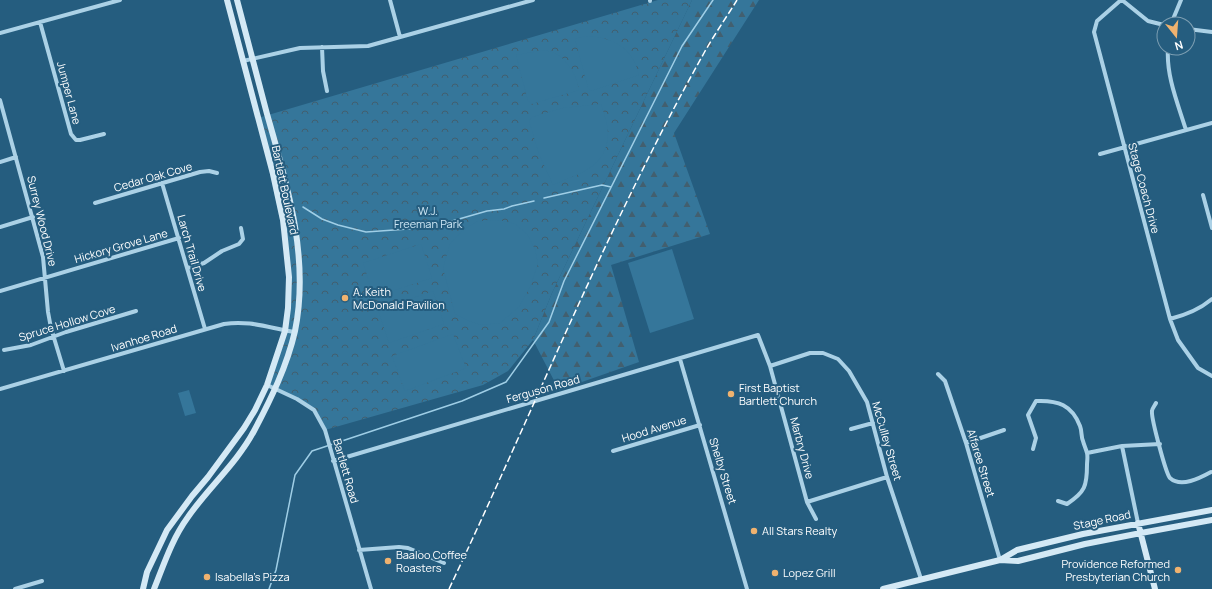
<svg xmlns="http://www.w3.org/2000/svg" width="1212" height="589" viewBox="0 0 1212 589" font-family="Manrope,sans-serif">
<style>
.forest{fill:url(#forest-firs)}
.park{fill:url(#park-crowns)}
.pitch{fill:#35769a}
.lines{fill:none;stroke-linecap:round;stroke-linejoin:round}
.stream{stroke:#9fcee6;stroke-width:1.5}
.street{stroke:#abd1e6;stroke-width:4}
.secondary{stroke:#d4e9f5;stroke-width:6}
.rail{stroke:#fff;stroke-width:1.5;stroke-dasharray:7 3;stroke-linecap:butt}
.poi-dot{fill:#efb26f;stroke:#255d7f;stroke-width:1.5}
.labels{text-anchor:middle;stroke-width:4;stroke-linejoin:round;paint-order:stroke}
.street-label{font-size:11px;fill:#fff;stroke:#255d7f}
.park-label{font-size:11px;fill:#cee7f5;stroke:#255d7f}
.poi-label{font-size:11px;fill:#fff;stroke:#255d7f;text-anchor:start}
</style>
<defs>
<pattern id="forest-firs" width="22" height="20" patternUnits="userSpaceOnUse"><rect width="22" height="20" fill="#35769a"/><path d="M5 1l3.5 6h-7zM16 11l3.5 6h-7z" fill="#425f6f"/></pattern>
<pattern id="park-crowns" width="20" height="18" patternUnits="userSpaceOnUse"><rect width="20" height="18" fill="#35769a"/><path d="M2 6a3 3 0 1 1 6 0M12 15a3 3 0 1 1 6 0" fill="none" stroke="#425f6f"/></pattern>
</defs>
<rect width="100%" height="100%" fill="#255d7f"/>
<path class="forest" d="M 692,0 L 759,0 L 674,133 L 710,234 L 611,265 L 639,362 L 559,390 L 533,340 L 552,293 Z"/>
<path class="park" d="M 658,0 L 692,0 L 552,293 L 533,340 L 508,371 L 483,385 L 325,430 L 314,410 L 267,385 L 285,331 L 287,252 L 258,118 Z"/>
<path class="pitch" d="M 585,36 C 612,37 633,47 639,75 L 591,91 L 588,88 L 575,39 Z
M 539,51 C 542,51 545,50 548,51 C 565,54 577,75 579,90 L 532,104 L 528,101 L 516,55 Z
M 601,104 C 604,113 608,124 608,134 C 607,168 579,173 553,185 L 539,154 L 529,121 L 532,117 L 563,108 Z
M 488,220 L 504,221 L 515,224 L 527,234 L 535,249 L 538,264 L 530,287 L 519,307 L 500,323 L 481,325 L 469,321 L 455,314 L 443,268 L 450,244 L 462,231 L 476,222 Z
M 421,244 L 432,278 L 374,297 L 363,263 Z
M 672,249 L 694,319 L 650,333 L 628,263 Z
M 433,291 L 444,324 L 389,343 L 378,310 Z
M 453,334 L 466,368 L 405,391 L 392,356 Z
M 189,390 L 196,413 L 185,416 L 178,393 Z"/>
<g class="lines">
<path class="stream" d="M 544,198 L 602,185 L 611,187
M 303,207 L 322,219 L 338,225 L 366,232 L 422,228 L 438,225 L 487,211 L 504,209 L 512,206 L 534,201
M 269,589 L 276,570 L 295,475 L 312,451 L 462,401 L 506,382 L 549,322 L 564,281 L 682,46 L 713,0"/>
<path class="street" d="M 390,0 L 400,37
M 650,0 L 650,1
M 1121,0 L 1097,21 L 1094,32 L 1170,319 L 1178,340 L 1198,368 L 1212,376
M 1122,0 L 1148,21 L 1164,25
M 40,22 L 71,134 L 76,140 L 80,140 L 104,134
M 1171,24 L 1181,0
M 1188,29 L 1212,32
M 0,33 L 120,0
M 322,47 L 323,71 L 327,91
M 1168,48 C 1166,76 1178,104 1186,130
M 243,61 L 300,48 L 368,46 L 533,0
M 0,100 L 43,257 L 48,312 L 51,328 L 64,371
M 1100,154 L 1212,123
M 0,162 L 16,157
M 162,183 L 205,329
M 1203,195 L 1212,228
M 95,203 L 200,172 L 209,171 L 217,173
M 0,227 L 33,217
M 188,268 L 204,263 L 222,251 L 239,244 L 243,239 L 241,228
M 0,291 L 179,238
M 1170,319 C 1186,315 1199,310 1212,299
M 4,350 L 31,345 L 66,332 L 136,311
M 680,359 L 747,589
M 770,366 L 810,353 L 823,353 L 838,359 L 849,371 L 867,402 L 887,477 L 921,579
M 938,374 L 945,381 L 966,443 L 1000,560
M 267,385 L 297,399 L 314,410 L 325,430 L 371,589
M 0,389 L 224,324 C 250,320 269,328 294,332
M 1156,403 C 1155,405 1152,409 1152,411 C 1151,418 1166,474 1170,478 C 1181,488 1200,478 1211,472
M 851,429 L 873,423
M 966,443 L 1004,430
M 1122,446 L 1138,523
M 1033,449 L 1036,438 L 1028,415 L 1036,401 C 1058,400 1072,405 1080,426 C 1082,431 1081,437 1083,441 C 1084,445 1086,449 1087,453 C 1088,457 1087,461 1087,465 C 1087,486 1085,492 1067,504 L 1058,501
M 613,451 L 700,425
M 1087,453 L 1122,446 L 1160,444
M 333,461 L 758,335 L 770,366 L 807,502 L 816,519
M 807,502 L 887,477
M 359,550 L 399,547 L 408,548 L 444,563
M 15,589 L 42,581"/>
<path class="secondary" d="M 1138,523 L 1155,589
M 1000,560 L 1017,550 L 1083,534 L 1212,510
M 143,589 L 147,572 L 167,530 L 192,496 L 208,477 L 244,428 L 255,410 L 267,385 L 285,331 L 288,308 L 289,277 L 283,220 L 273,174 L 227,0
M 154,589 C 164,564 172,539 188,517 C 208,488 237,463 254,431 C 271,399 287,366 295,331 C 310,258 287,184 267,114 C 257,76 247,38 237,0
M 883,589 L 1000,560 L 1018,561 L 1085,544 L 1141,533 L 1212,520"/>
<path class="rail" d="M 449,589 C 534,410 607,226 704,53 C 714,35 726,18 737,0"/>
</g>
<g class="poi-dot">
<circle cx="345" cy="298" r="4"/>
<circle cx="731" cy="394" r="4"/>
<circle cx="754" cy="531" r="4"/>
<circle cx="388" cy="561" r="4"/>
<circle cx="1178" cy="570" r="4"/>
<circle cx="775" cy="573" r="4"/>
<circle cx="207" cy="577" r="4"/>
</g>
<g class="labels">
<g class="street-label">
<text transform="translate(69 93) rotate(75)" y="4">Jumper Lane</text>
<text transform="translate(153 177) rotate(-16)" y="4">Cedar Oak Cove</text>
<text transform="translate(1144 188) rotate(75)" y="4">Stage Coach Drive</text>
<text transform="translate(285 190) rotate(78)" y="4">Bartlett Boulevard</text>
<text transform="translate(42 221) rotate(76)" y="4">Surrey Wood Drive</text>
<text transform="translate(121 246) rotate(-16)" y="4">Hickory Grove Lane</text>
<text transform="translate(192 253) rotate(74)" y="4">Larch Trail Drive</text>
<text transform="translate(67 323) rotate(-17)" y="4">Spruce Hollow Cove</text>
<text transform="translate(144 338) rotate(-17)" y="4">Ivanhoe Road</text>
<text transform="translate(543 389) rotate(-16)" y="4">Ferguson Road</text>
<text transform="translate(654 429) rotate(-17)" y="4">Hood Avenue</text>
<text transform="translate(887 441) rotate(74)" y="4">McCulley Street</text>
<text transform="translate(802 448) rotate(75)" y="4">Marbry Drive</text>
<text transform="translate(981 463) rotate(73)" y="4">Alfaree Street</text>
<text transform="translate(346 471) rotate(74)" y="4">Bartlett Road</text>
<text transform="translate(723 471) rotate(73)" y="4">Shelby Street</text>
<text transform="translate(1102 520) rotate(-12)" y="4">Stage Road</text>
</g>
<g class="park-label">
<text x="428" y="215">W.J.<tspan x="428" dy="13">Freeman Park</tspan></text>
</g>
<g class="poi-label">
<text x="353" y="296">A. Keith<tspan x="353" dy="13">McDonald Pavilion</tspan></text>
<text x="739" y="392">First Baptist<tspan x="739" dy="13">Bartlett Church</tspan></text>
<text x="762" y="535">All Stars Realty</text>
<text x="396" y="559">Baaloo Coffee<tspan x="396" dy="13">Roasters</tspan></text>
<text x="1170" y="568" text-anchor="end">Providence Reformed<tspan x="1170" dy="13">Presbyterian Church</tspan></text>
<text x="783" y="577">Lopez Grill</text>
<text x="215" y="581">Isabella's Pizza</text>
</g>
</g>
<g transform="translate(1176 36) rotate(163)"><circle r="19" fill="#255d7f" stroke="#7c9eb2"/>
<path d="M0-3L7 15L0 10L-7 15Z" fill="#efb26f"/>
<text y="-6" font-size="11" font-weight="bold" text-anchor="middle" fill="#ffffff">N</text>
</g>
</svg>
